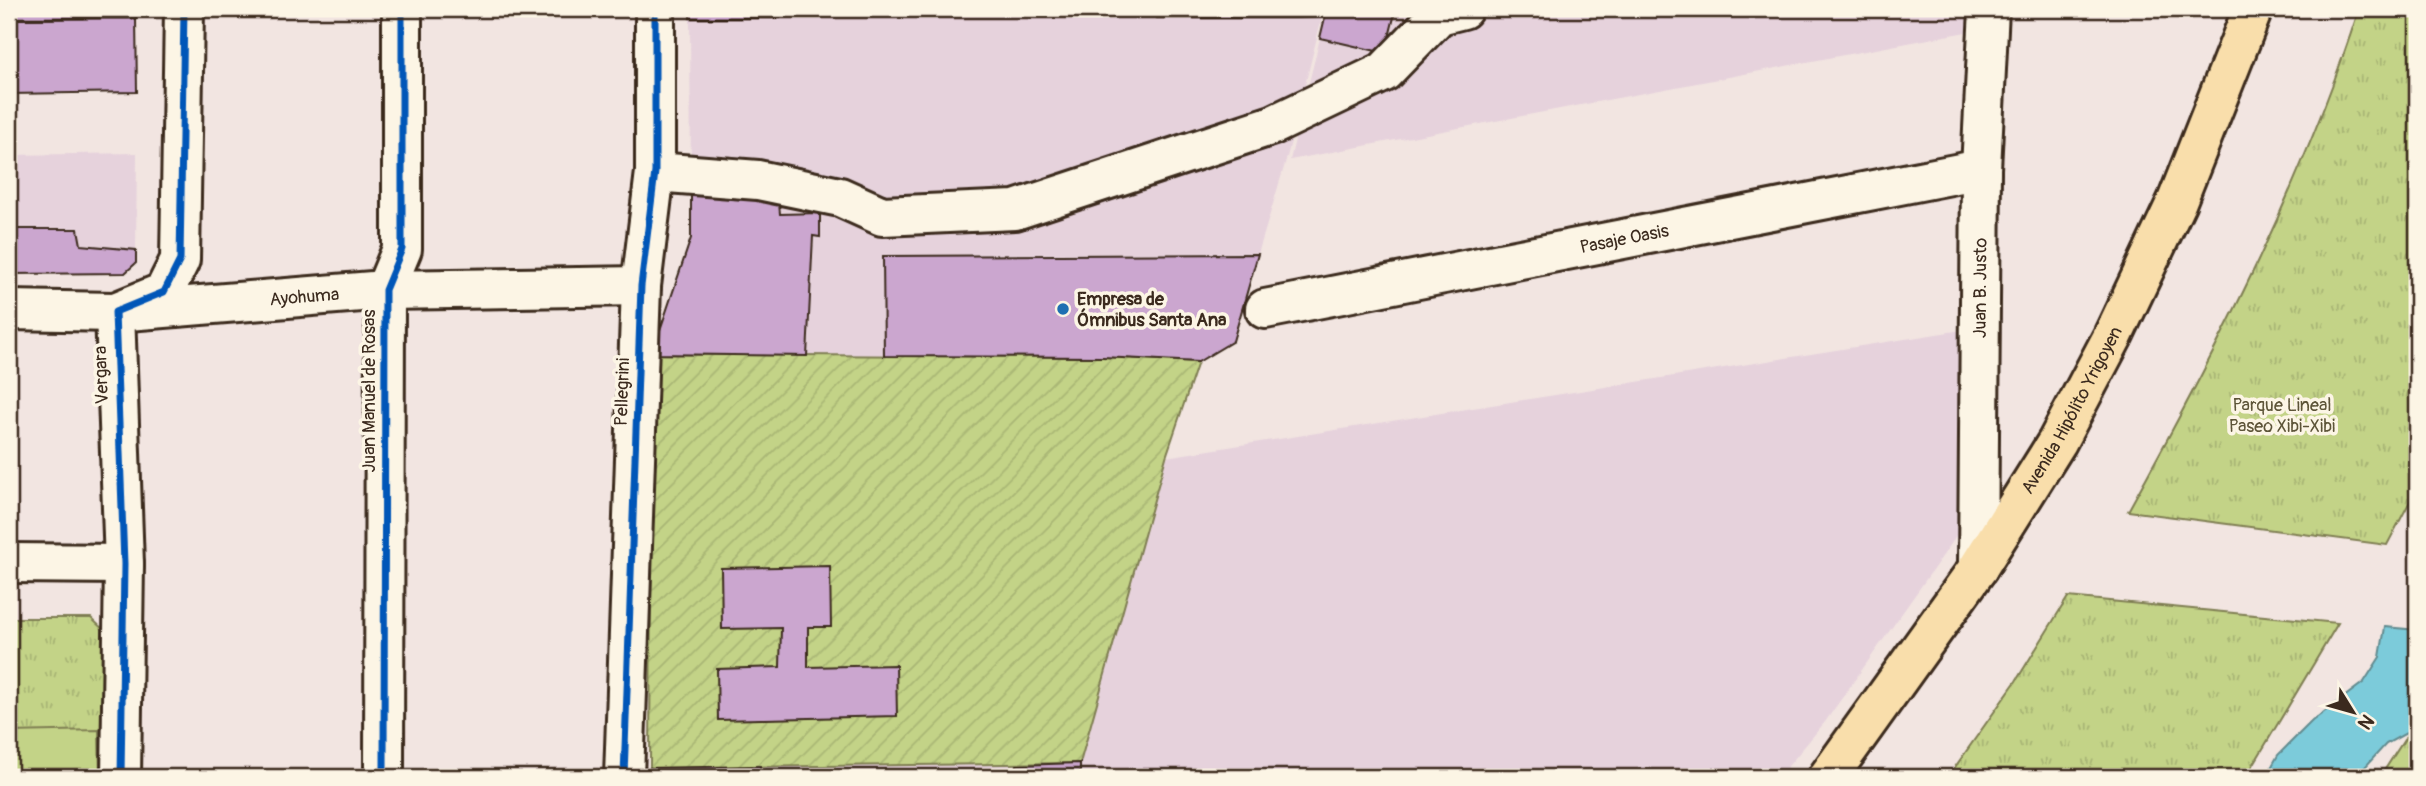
<svg xmlns="http://www.w3.org/2000/svg" width="2426" height="786" viewBox="0 0 2426 786" font-family="Pangolin,sans-serif">
<style>
.built{fill:#e6d2dc}
.park{fill:url(#park-tufts);stroke:#7f7e52;stroke-width:2}
.garden{fill:url(#garden-furrows);stroke:#7f7e52;stroke-width:2}
.pitch{fill:#c3d387;stroke:#7f7e52;stroke-width:2}
.water{fill:#7ccbda;stroke:#628b8f;stroke-width:2}
.building{fill:#cba6cf;stroke:#3b2a1e;stroke-width:2}
.lines{fill:none;stroke-linecap:round;stroke-linejoin:round}
.minor-casing{stroke:#3b2a1e;stroke-width:44}
.major-casing{stroke:#3b2a1e;stroke-width:44}
.minor{stroke:#fcf5e5;stroke-width:38}
.major{stroke:#f9deab;stroke-width:38}
.cycleway-casing{stroke:#fcf5e5;stroke-width:11}
.cycleway{stroke:#0057b8;stroke-width:7}
.poi-dot{fill:#1f6fb2;stroke:#fcf5e5;stroke-width:2.5}
.labels{text-anchor:middle;stroke-width:7;stroke-linejoin:round;paint-order:stroke}
.street-label{font-size:18px;fill:#3b2a1e;stroke:#fcf5e5}
.poi-label{font-size:18px;font-weight:bold;fill:#3b2a1e;stroke:#fcf5e5;text-anchor:start}
.park-label{font-size:18px;fill:#5d5438;stroke:#fcf5e5}
</style>
<defs>
<pattern id="park-tufts" width="24" height="20" patternUnits="userSpaceOnUse" patternTransform="scale(1.75)"><rect width="24" height="20" fill="#c3d387"/><path d="M3 7l-1-3M5 7V3M7 7l1-3M15 17l-1-3M17 17v-4M19 17l1-3" fill="none" stroke="#a8b574"/></pattern>
<pattern id="garden-furrows" width="10" height="10" patternUnits="userSpaceOnUse" patternTransform="scale(1.75)"><rect width="10" height="10" fill="#c3d387"/><path d="M-1 1l2-2M0 10L10 0M9 11l2-2" fill="none" stroke="#a8b574"/></pattern>
</defs>
<rect width="100%" height="100%" fill="#f2e5e1"/>
<filter id="ink" filterUnits="userSpaceOnUse"><feTurbulence type="fractalNoise" baseFrequency=".0143" numOctaves="2"/><feDisplacementMap in="SourceGraphic" scale="14" xChannelSelector="R" yChannelSelector="G"/><feConvolveMatrix kernelMatrix="1 2 1 2 8 2 1 2 1" color-interpolation-filters="sRGB"/></filter>
<g filter="url(#ink)">
<path class="built" d="M 780,9 L 1157,9 L 1157,18 L 1322,17 L 1287,157 L 1258,254 L 884,256 L 883,356 L 807,356 L 813,236 L 820,237 L 819,213 L 780,214 L 779,203 L 691,187 L 690,18 L 779,18 Z
M 1396,9 L 1987,9 L 1987,28 L 1290,160 L 1320,38 L 1385,53 Z
M 137,153 L 136,250 L 81,245 L 77,229 L 9,229 L 9,155 Z
M 1968,329 L 1970,511 L 1951,544 L 1825,722 L 1779,777 L 650,777 L 650,768 L 1080,763 L 1166,457 Z"/>
<path class="park" d="M 2359,9 L 2417,9 L 2417,488 L 2387,545 L 2128,511 C 2218,349 2302,185 2359,9 Z
M 2068,597 L 2338,623 L 2246,777 L 1948,777 L 2016,681 Z
M 9,618 L 91,618 L 108,634 L 110,777 L 9,777 Z
M 2417,720 L 2417,777 L 2380,777 Z"/>
<path class="garden" d="M 652,354 L 1103,357 L 1198,362 L 1166,457 L 1080,763 L 650,768 Z"/>
<path class="pitch" d="M 99,730 L 100,777 L 9,777 L 9,732 Z"/>
<path class="water" d="M 2385,627 L 2417,630 L 2417,720 L 2410,731 L 2386,744 L 2356,777 L 2266,777 L 2278,755 L 2312,721 L 2364,682 L 2380,657 Z"/>
<path class="building" d="M 9,9 L 136,9 L 136,18 L 9,19 Z
M 690,9 L 780,9 L 780,18 L 690,18 Z
M 1157,9 L 1324,9 L 1322,17 L 1296,18 L 1157,18 Z
M 1327,9 L 1396,9 L 1385,53 L 1320,38 Z
M 136,18 L 137,92 L 9,94 L 9,19 Z
M 691,187 L 779,203 L 780,214 L 820,213 L 820,237 L 813,236 L 807,356 L 652,354 L 691,238 Z
M 9,229 L 78,229 L 81,245 L 136,250 L 136,263 L 125,273 L 9,274 Z
M 1258,254 L 1233,341 L 1198,362 L 1103,357 L 884,356 L 883,256 Z
M 830,566 L 831,627 L 808,627 L 808,667 L 896,665 L 897,716 L 718,720 L 717,669 L 780,667 L 781,628 L 722,629 L 721,568 Z
M 1080,763 L 1080,777 L 1014,777 L 1017,765 Z
M 760,766 L 761,777 L 650,777 L 650,768 Z"/>
<g class="lines">
<g class="minor-casing">
<g id="minor">
<path d="M 655,172 L 758,180 L 840,197 L 882,216 L 1015,210 L 1273,125 L 1384,72 L 1439,15 L 1463,9"/>
<path id="s1" d="M 1265,309 L 1981,169"/>
<path id="s2" d="M 9,310 L 115,312 L 385,290 L 641,286"/>
<path d="M 9,563 L 124,564"/>
<path id="s3" d="M 1978,568 L 1981,169 L 1989,9"/>
<path d="M 121,777 L 124,564 L 115,312 L 164,292 L 180,260 L 184,9"/>
<path d="M 384,777 L 385,290 L 402,249 L 402,9"/>
<path d="M 624,777 L 641,286 L 655,172 L 655,9"/>
</g>
</g>
<g class="major-casing">
<g id="major">
<path id="s4" d="M 1828,777 L 1978,568 L 2057,442 L 2113,336 L 2177,201 L 2253,9"/>
</g>
</g>
<use href="#minor" class="minor"/>
<use href="#major" class="major"/>
<g class="cycleway-casing">
<path id="cycleway" d="M 121,777 L 124,564 L 115,312 L 164,292 L 180,260 L 184,9
M 384,777 L 385,290 L 402,249 L 402,9
M 624,777 L 641,286 L 655,172 L 655,9"/>
</g>
<use href="#cycleway" class="cycleway"/>
</g>
</g>
<circle class="poi-dot" cx="1063" cy="309" r="7"/>
<g class="labels">
<g class="street-label">
<text dy="6" stroke="none"><textPath href="#s1" startOffset="366">Pasaje Oasis</textPath></text>
<text dy="6" stroke="none"><textPath href="#s3" startOffset="280">Juan B. Justo</textPath></text>
<text dy="6" stroke="none"><textPath href="#s2" startOffset="296">Ayohuma</textPath></text>
<text transform="translate(101 375) rotate(-92)" y="6">Vergara</text>
<text transform="translate(369 391) rotate(-90)" y="6">Juan Manuel de Rosas</text>
<text transform="translate(622 392) rotate(-88)" y="6">Pellegrini</text>
<text dy="6" stroke="none"><textPath href="#s4" startOffset="441">Avenida Hipólito Yrigoyen</textPath></text>
</g>
<g class="poi-label">
<text x="1077" y="305">Empresa de<tspan x="1077" dy="21">Ómnibus Santa Ana</tspan></text>
</g>
<g class="park-label">
<text x="2282" y="411">Parque Lineal<tspan x="2282" dy="21">Paseo Xibi-Xibi</tspan></text>
</g>
</g>
<rect width="2426" height="786" fill="none" stroke="#fcf5e5" stroke-width="35"/>
<rect x="18" y="18" width="2391" height="751" fill="none" stroke="#3b2a1e" stroke-width="2.5" filter="url(#ink)"/>
<g transform="translate(2353 712) rotate(127)" stroke="#fcf5e5" stroke-width="5" paint-order="stroke">
<path d="M0-5L12 26L0 18L-12 26Z" fill="#3b2a1e"/>
<text y="-10" font-size="19" font-weight="bold" text-anchor="middle" fill="#3b2a1e">N</text>
</g>
</svg>
